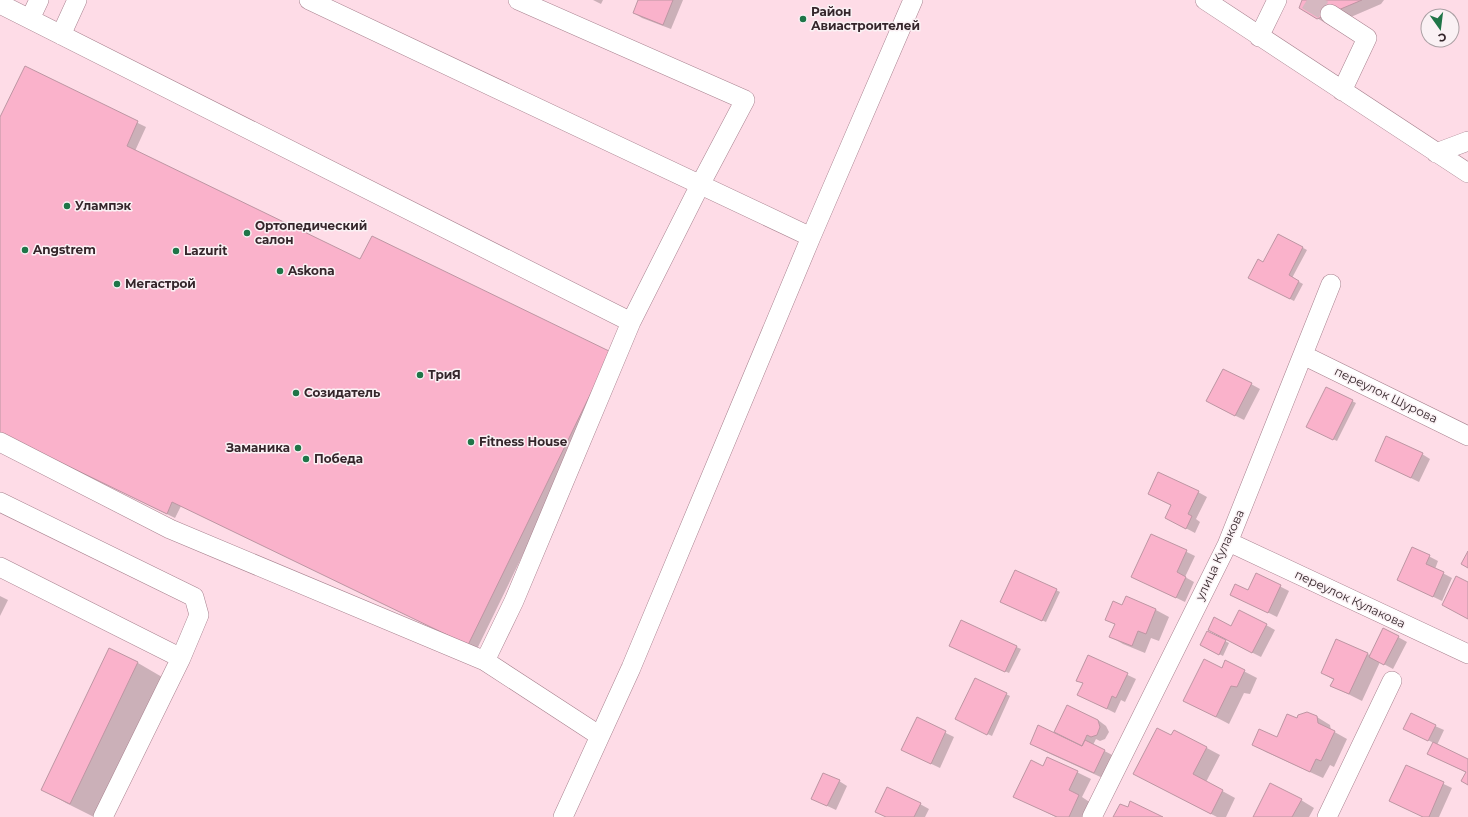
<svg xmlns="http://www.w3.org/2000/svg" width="1468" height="817" viewBox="0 0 1468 817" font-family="Montserrat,sans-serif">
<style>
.shadow{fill:#0003}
.building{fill:#fab2cb;stroke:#bd96a3}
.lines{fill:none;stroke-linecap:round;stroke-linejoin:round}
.minor-tunnel{stroke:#d6b8c1;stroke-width:19;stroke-dasharray:19 10;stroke-linecap:butt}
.minor-casing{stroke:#a8828f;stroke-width:20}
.minor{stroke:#fff;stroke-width:19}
.poi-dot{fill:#1f7548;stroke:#faf1f4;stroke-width:1.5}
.labels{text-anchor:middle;stroke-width:3;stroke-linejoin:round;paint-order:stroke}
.poi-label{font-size:12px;font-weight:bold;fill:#35262b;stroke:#faf1f4;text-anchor:start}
.street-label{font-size:12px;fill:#35262b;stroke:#faf1f4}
</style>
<rect width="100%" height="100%" fill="#fedce7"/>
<path class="shadow" d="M 593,0 L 603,0 L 601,4 Z
M 639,0 L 683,0 L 671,29 L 642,18 L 634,13 Z
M 1304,0 L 1384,0 L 1381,4 L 1330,26 L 1317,18 Z
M 25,68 L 146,127 L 135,151 L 360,261 L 619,357 L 477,649 L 181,506 L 175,518 L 0,433 L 0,119 Z
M 1279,235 L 1307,250 L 1292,278 L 1303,284 L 1294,301 L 1253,280 L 1264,264 Z
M 1251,384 L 1260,389 L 1244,420 L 1216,406 Z
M 1352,401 L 1356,403 L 1337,441 L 1311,428 Z
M 1422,454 L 1430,459 L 1419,482 L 1376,461 Z
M 1198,492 L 1207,497 L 1196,519 L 1200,522 L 1195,533 L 1174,522 L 1172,506 L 1149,494 Z
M 1152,535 L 1195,556 L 1185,577 L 1194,582 L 1185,602 L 1141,581 Z
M 1413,548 L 1438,561 L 1435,569 L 1452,578 L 1442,601 L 1398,580 Z
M 1256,574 L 1289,591 L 1277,617 L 1240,599 L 1248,592 Z
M 1056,590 L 1060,592 L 1046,622 L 1005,603 Z
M 0,596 L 8,600 L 0,616 Z
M 1126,597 L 1156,610 L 1169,617 L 1159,641 L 1151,638 L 1145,653 L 1123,644 L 1111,637 L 1116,625 L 1107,620 L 1123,606 Z
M 962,621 L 1021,649 L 1009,673 L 954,647 Z
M 1266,625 L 1275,630 L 1261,657 L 1217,635 L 1231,627 Z
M 1398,637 L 1407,642 L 1393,669 L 1380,662 L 1362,701 L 1332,686 L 1334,680 L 1322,673 L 1367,654 L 1371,655 Z
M 1223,640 L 1229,643 L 1223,656 L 1201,645 Z
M 110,650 L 138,663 L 162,677 L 94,817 L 66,803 L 42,789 Z
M 1088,656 L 1136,679 L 1125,702 L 1121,700 L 1115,713 L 1079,695 L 1084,684 L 1077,680 Z
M 1226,662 L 1257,678 L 1250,694 L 1244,693 L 1229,724 L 1185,701 L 1222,669 Z
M 975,679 L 1010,696 L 992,736 L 960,721 Z
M 1317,717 L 1330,725 L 1331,730 L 1347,739 L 1334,767 L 1330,765 L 1323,778 L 1266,752 L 1253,744 L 1277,738 L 1298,720 Z
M 917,719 L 954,737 L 940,768 L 902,750 Z
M 1098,720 L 1106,726 L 1109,732 L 1105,739 L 1100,741 L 1096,739 L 1093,745 L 1118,758 L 1107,780 L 1044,751 L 1031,743 L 1059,736 Z
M 1435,726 L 1444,730 L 1437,745 L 1468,760 L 1468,784 L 1467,773 L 1437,758 L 1434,743 L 1413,733 Z
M 1175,731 L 1220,755 L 1206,782 L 1235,798 L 1226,817 L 1217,817 L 1134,774 L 1172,737 Z
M 1048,758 L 1091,779 L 1082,797 L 1091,803 L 1085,817 L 1056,817 L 1015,797 L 1044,767 Z
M 1406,766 L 1452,788 L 1439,817 L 1423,817 L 1390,801 Z
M 839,781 L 847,786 L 836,810 L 821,803 Z
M 1301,800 L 1314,808 L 1309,817 L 1254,817 Z
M 920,804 L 929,809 L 925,817 L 886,817 L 876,812 Z"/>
<path class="building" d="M 638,0 L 673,0 L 663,25 L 633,13 Z
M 1302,0 L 1362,0 L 1317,19 L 1299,8 Z
M 25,66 L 138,121 L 127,146 L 360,259 L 372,236 L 611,352 L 468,645 L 172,502 L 167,514 L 0,433 L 0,117 Z
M 1278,234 L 1303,247 L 1289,275 L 1299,281 L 1290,299 L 1248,278 L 1258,259 L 1263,262 Z
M 1223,369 L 1252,383 L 1235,416 L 1206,401 Z
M 1326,387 L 1353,400 L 1333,440 L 1306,427 Z
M 1386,436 L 1423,453 L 1411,478 L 1375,461 Z
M 1158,472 L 1199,491 L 1188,514 L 1192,516 L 1186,529 L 1165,518 L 1171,505 L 1148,494 Z
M 1151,534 L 1187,550 L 1177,572 L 1186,577 L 1176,598 L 1131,577 Z
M 1412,547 L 1430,555 L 1426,564 L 1444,572 L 1433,597 L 1397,580 Z
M 1468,551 L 1468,568 L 1461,564 Z
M 1015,570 L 1057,589 L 1042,621 L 1000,602 Z
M 1256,573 L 1281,585 L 1268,613 L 1230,595 L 1235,584 L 1248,590 Z
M 1456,576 L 1468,582 L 1468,619 L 1442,605 Z
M 1126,596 L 1156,609 L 1146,634 L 1138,631 L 1132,646 L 1109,637 L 1115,624 L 1105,620 L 1113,601 L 1122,605 Z
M 1239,610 L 1267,624 L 1252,653 L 1208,630 L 1214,617 L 1231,626 Z
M 961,620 L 1017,646 L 1005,672 L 949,646 Z
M 1383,628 L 1399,636 L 1384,665 L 1369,657 Z
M 1207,631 L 1226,640 L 1219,655 L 1200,645 Z
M 1336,639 L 1368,653 L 1349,694 L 1330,686 L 1334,679 L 1321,673 Z
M 109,648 L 138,662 L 70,804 L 41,790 Z
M 1088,655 L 1128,673 L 1116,698 L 1112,696 L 1107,709 L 1077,695 L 1083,683 L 1076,681 Z
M 1204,659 L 1222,668 L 1225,660 L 1245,670 L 1237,687 L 1231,686 L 1216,717 L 1183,701 Z
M 975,678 L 1007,693 L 987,735 L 955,719 Z
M 1067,705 L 1098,720 L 1100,727 L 1097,735 L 1091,737 L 1087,735 L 1082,746 L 1054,732 Z
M 1307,712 L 1317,716 L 1318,723 L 1335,731 L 1321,761 L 1316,759 L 1310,772 L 1252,745 L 1259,729 L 1277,737 L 1287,714 L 1297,718 L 1298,715 Z
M 1411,713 L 1436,725 L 1428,741 L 1403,729 Z
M 917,717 L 946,731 L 931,764 L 901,750 Z
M 1038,725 L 1082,746 L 1085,740 L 1105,750 L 1094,773 L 1030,744 Z
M 1157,728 L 1171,735 L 1174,730 L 1207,747 L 1193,774 L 1223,790 L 1211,814 L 1133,774 Z
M 1433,742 L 1468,759 L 1468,785 L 1461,781 L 1466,772 L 1427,754 Z
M 1047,757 L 1078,771 L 1069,790 L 1079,795 L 1069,817 L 1057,817 L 1013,797 L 1031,760 L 1043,766 Z
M 1406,765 L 1444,782 L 1429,817 L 1423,817 L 1389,801 Z
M 823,773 L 840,780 L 827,806 L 811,799 Z
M 1270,783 L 1302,799 L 1292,817 L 1253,817 Z
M 887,787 L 921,803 L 914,817 L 886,817 L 875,812 Z
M 1130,801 L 1163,817 L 1113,817 L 1120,804 L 1128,807 Z"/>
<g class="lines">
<path class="minor-tunnel" d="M 1307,0 L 1330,14"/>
<g class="minor-casing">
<path id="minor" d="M 309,0 L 811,237
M 1205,0 L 1468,173
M 0,4 L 631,322
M 1330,14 L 1367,38 L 1342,91
M 30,19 L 39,0
M 61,35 L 77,0
M 1259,37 L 1277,0
M 1436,153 L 1468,141
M 1303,355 L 1468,436
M 0,442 L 170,529 L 485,661 L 514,601 L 631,322 L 700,185 L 745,100 L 518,0
M 0,502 L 194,597 L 199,615 L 181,658 L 0,567
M 1231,543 L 1468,654
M 485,661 L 600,736
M 103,817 L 181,658
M 563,817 L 631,668 L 811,237 L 913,0
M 1092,817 L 1227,545 L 1331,284
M 1327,817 L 1392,681"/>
</g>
<use href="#minor" class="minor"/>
</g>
<g class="poi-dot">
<circle cx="803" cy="19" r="4"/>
<circle cx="67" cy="206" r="4"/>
<circle cx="247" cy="233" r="4"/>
<circle cx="25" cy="250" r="4"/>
<circle cx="176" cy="251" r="4"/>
<circle cx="280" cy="271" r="4"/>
<circle cx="117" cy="284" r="4"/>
<circle cx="420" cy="375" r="4"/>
<circle cx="296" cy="393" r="4"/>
<circle cx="471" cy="442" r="4"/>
<circle cx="298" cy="448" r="4"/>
<circle cx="306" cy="459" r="4"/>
</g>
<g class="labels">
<g class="poi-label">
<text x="811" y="16">Район<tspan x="811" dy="14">Авиастроителей</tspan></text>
<text x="75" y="210">Улампэк</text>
<text x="255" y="230">Ортопедический<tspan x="255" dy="14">салон</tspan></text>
<text x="33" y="254">Angstrem</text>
<text x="184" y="255">Lazurit</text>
<text x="288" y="275">Askona</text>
<text x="125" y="288">Мегастрой</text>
<text x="428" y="379">ТриЯ</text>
<text x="304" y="397">Созидатель</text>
<text x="479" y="446">Fitness House</text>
<text x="290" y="452" text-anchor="end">Заманика</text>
<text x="314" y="463">Победа</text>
</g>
<g class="street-label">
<text transform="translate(1386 395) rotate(26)" y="4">переулок Шурова</text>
<text transform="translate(1220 555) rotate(-65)" y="4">улица Кулакова</text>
<text transform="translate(1350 599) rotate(25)" y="4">переулок Кулакова</text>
</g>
</g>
<g transform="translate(1440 28) rotate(166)"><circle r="19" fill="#faf1f4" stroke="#aba0a4"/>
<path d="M0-3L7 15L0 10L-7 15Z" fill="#1f7548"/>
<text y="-6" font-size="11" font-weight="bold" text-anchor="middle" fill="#35262b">С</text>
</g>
</svg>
